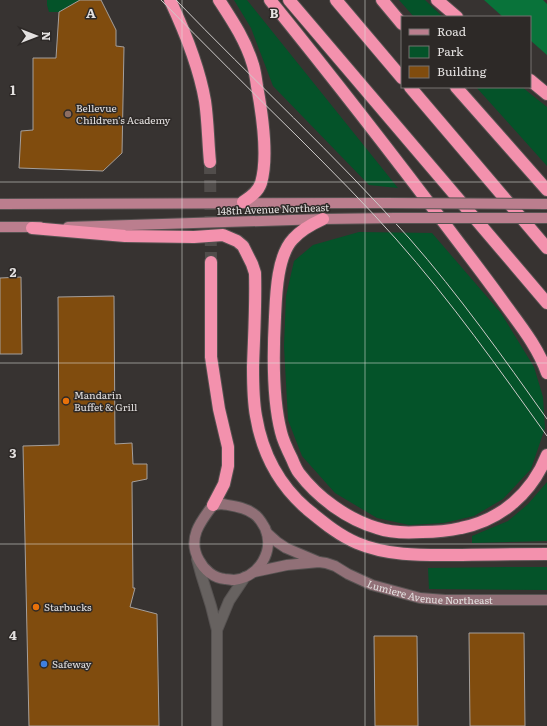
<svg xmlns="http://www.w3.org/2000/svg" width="547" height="726" viewBox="0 0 547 726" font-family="Literata,serif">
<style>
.green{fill:#045329}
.forest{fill:#09733a}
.building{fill:#804c0e;stroke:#a49f9c}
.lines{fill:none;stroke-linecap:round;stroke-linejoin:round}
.highway-tunnel{stroke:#514d4b;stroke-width:12;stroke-dasharray:12 6;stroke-linecap:butt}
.street-casing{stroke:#565251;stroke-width:12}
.secondary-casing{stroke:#565251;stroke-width:12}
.primary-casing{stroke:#565251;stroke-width:12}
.highway-casing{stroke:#565251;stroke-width:14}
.street{stroke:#676260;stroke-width:10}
.secondary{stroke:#917077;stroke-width:10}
.primary{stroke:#bb7e8e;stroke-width:10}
.highway{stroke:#f391ad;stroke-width:12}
.tram{stroke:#cdcac9;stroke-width:1}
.primary-bridge-casing{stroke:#565251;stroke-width:12;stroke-linecap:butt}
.primary-bridge{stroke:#bb7e8e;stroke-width:10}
.grid{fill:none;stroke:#e4e1e0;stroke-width:1;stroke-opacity:0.55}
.education-dot{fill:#8d6e63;stroke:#2d2927;stroke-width:1.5}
.food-dot{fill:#e8710a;stroke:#2d2927;stroke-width:1.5}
.shop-dot{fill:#3f7fe0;stroke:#2d2927;stroke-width:1.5}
.labels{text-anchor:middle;stroke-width:3;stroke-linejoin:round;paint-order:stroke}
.poi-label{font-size:10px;fill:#e4e1e0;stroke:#2d2927;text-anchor:start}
.street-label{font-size:10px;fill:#e4e1e0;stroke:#2d2927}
.grid-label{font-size:13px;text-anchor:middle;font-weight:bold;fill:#e4e1e0;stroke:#2d2927;stroke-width:3;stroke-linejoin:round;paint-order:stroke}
</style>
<rect width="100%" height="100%" fill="#373331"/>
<path class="green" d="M 47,0 L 80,0 L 59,12 L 49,12 L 47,5 Z
M 234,0 L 247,0 L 398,188 L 369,185 L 273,86 L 251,28 Z
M 399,0 L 425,0 L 443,17 L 414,17 Z
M 476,87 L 522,87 L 547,107 L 547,166 Z
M 359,232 L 432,233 L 501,313 L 534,367 L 543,397 L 545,428 L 531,469 L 503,499 L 474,516 L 444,523 L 409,525 L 377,518 L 335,493 L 302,456 L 288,420 L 284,346 L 286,296 L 294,261 L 313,245 Z
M 547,482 L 547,541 L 472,543 L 472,536 L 508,521 L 528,504 Z
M 506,567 L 547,567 L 547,590 L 429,589 L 428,568 Z"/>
<path class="forest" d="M 484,0 L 543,0 L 547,4 L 547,55 L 530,40 L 530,17 L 503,17 Z"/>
<path class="building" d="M 80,0 L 101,0 L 116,30 L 116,46 L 124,47 L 122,153 L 103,171 L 19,168 L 21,131 L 33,130 L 33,58 L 56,58 L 59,12 Z
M 21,277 L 22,354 L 0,354 L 0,278 Z
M 114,296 L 115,444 L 132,443 L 133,464 L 147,464 L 147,479 L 132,482 L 133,588 L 135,588 L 130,607 L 157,614 L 159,726 L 29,726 L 23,446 L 59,445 L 58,297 Z
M 469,633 L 524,633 L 525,726 L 470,726 Z
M 374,636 L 417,636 L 418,726 L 375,726 Z"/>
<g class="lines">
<path class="highway-tunnel" d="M 210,162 L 211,262"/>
<g class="street-casing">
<path id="street" d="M 197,559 L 201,574 L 211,606 L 217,630 L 217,726
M 217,630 L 229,601 L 245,577"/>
</g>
<g class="secondary-casing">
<g id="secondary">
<path d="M 222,504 C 233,506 245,507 254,514 C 259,517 262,523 265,528 C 275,551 259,577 234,580 C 231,580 228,579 225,579 C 214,578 204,570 199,560 C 187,539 200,522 213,505 Z"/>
<path d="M 267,533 L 277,542 L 286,548 L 319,562"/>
<path id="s1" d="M 254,572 L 287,565 L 319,562 L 326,563 L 335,566 L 348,574 L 372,585 L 420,598 L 445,600 L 547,600"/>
</g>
</g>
<g class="primary-casing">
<path id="primary" d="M 0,204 L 385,203
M 0,227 L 40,227
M 68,227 L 323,219 L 395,218"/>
</g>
<g class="highway-casing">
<path id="highway" d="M 170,0 C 185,32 199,66 205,101 C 208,121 208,142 210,162
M 219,0 C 232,20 246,41 253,65 C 255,71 256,79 257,86 C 262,113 269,156 261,183 C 258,192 250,197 243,202
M 270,0 C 334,79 396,159 457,240 C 473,261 489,282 504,303 C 520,325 538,347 547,373
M 289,0 L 547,303
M 336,0 L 402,78
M 382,0 L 402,24
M 437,0 L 457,17
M 530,80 L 547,94
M 410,87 L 547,248
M 456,87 L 547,190
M 323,219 C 312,224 301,230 293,239 C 277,256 276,295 275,317 C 273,353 272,397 281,432 C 283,441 288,451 292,459 C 294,464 296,469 299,473 C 318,498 347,519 377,528 C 391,533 407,533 422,532 C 435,532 448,531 461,528 C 501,520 532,493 547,455
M 32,228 L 125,236 L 194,237 L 223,235 L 237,241 L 243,246 L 252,264 L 255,273 C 256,304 254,336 253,367 C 253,383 253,400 256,416 C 262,452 279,485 307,509 C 323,522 338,535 357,543 C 390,557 427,555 462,555 C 490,554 519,554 547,554
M 211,262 L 211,357 L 219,409 L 228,447 L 228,466 L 224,484 L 213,505"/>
</g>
<use href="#street" class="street"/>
<use href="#secondary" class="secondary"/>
<use href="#primary" class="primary"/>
<use href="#highway" class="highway"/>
<path class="tram" d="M 161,0 C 206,46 252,92 298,137 C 331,170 365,204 396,239 C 451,301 499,369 547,436
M 176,0 C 253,80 335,155 409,238 C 459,295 503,357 547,419"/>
<g class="primary-bridge-casing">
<path id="primary-bridge" d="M 385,203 L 547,204
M 395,218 L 547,218"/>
</g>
<use href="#primary-bridge" class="primary-bridge"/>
</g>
<path class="grid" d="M 182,0 L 182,726M 365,0 L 365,726M 0,182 L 547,182M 0,363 L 547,363M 0,544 L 547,544"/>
<circle class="education-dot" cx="68" cy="114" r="4"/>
<g class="food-dot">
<circle cx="66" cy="401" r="4"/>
<circle cx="36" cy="607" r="4"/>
</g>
<circle class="shop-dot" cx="44" cy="664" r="4"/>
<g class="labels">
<g class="poi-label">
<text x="76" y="112">Bellevue<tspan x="76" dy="12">Children's Academy</tspan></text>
<text x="74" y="399">Mandarin<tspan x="74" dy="12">Buffet &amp; Grill</tspan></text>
<text x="44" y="611">Starbucks</text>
<text x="52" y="668">Safeway</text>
</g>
<g class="street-label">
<text transform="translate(273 209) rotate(-2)" y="4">148th Avenue Northeast</text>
<text dy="4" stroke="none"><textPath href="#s1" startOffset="183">Lumiere Avenue Northeast</textPath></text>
</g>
</g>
<g class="grid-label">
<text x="91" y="18">A</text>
<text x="274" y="18">B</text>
<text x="13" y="95">1</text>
<text x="13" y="277">2</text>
<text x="13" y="458">3</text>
<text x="13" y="640">4</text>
</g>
<rect x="401" y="16" width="130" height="72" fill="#2d2927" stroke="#767371"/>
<rect x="409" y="29" width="20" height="6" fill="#bb7e8e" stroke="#767371"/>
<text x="437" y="36" font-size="12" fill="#e4e1e0">Road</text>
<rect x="409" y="46" width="20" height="12" fill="#045329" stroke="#767371"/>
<text x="437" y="56" font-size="12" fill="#e4e1e0">Park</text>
<rect x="409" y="66" width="20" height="12" fill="#804c0e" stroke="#767371"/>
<text x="437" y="76" font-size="12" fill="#e4e1e0">Building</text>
<g transform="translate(36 36) rotate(90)" stroke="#2d2927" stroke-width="3" paint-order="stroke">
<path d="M0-3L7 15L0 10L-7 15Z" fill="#e4e1e0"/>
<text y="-6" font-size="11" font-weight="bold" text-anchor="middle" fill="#e4e1e0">N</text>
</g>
</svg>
